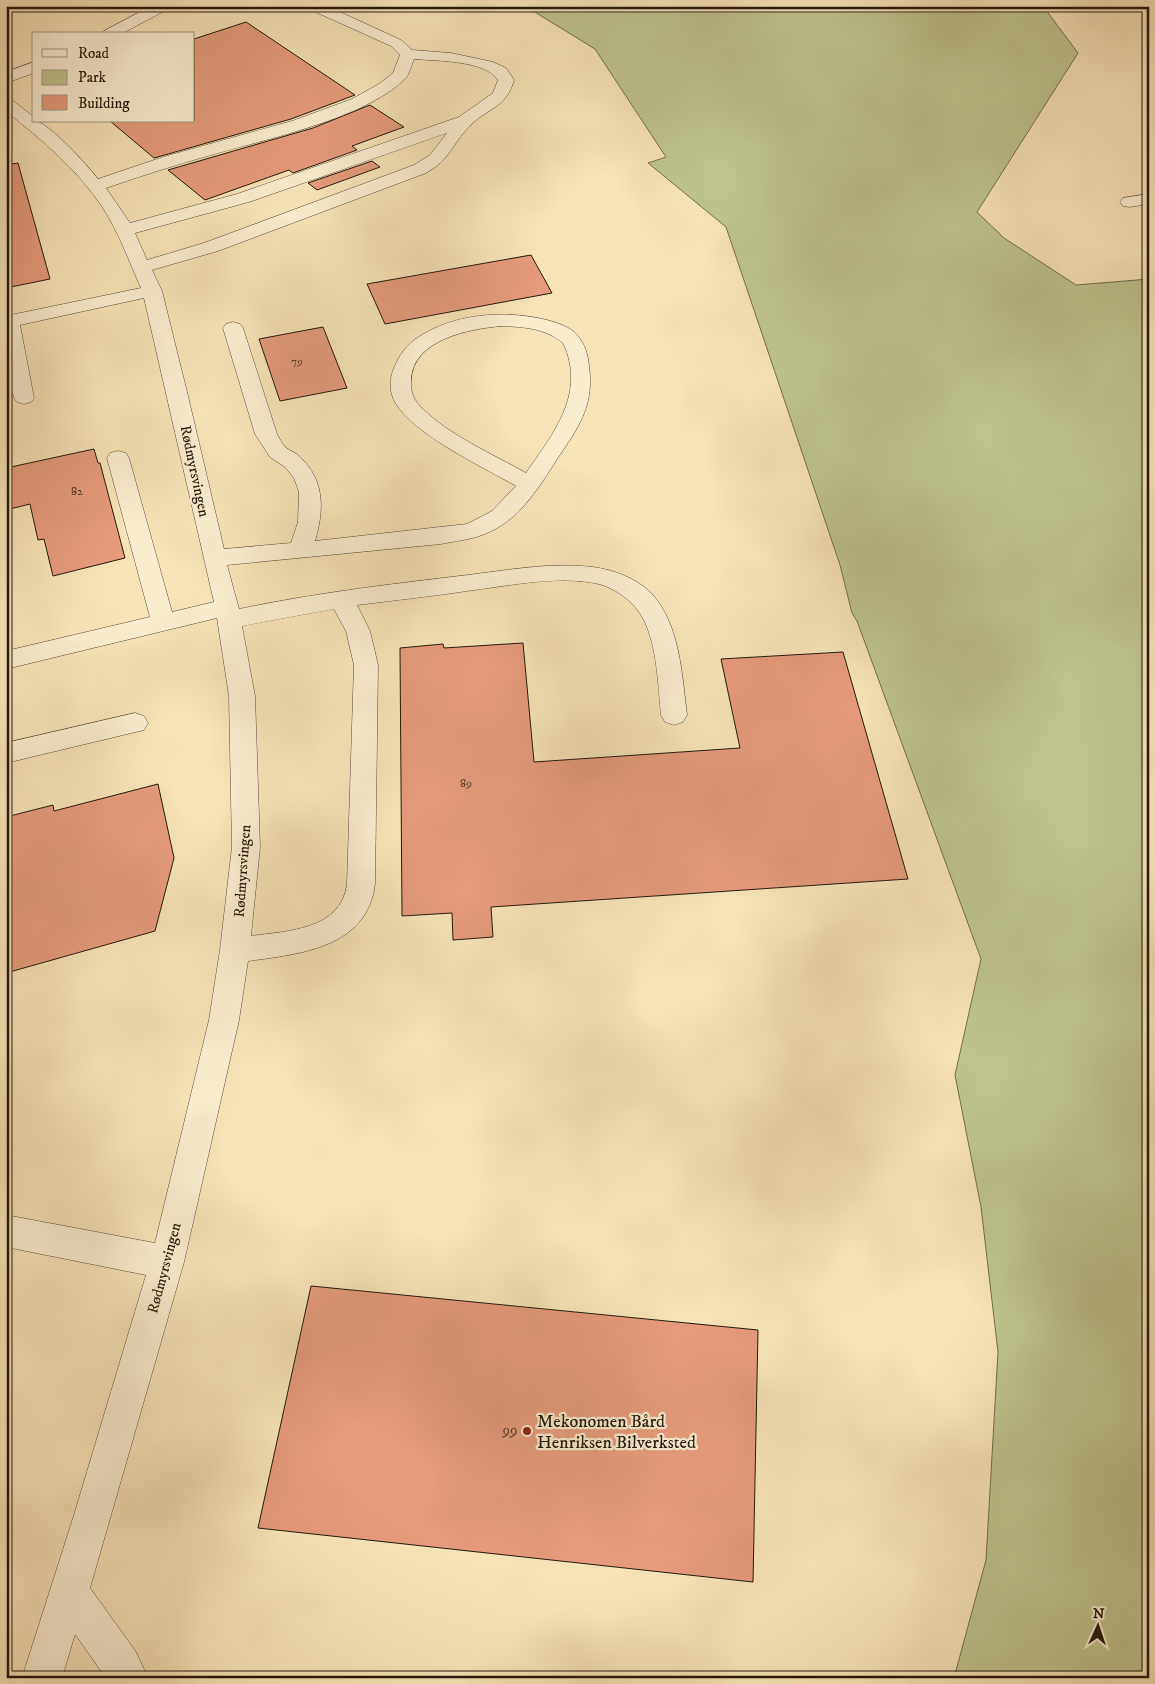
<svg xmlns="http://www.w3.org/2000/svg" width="1155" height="1684" viewBox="0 0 1155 1684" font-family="'IM FELL DW Pica',serif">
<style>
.green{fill:#bec48c;stroke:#706e4c}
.building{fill:#e69b7a;stroke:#23180d}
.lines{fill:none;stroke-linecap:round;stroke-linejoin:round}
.minor-casing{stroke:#584b37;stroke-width:1}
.minor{fill:#f9edd0;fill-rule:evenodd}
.poi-dot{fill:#8f2418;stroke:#f9edd0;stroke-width:2}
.labels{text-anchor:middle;stroke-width:4.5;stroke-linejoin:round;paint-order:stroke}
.far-number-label{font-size:11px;fill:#543928}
.number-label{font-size:12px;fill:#543928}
.street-label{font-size:15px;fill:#23180d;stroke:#f9edd0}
.near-number-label{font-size:15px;fill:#543928}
.near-poi-label{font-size:18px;fill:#23180d;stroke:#f9edd0;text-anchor:start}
</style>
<rect width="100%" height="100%" fill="#f6e4b6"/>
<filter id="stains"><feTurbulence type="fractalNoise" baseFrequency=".004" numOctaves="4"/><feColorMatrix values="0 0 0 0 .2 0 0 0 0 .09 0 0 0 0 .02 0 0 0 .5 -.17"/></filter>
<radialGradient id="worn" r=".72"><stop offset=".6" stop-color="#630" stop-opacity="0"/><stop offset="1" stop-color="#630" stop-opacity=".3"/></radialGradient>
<path class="green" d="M 525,6 L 1043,6 L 1078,53 L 977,212 L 1004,238 L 1076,285 L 1149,279 L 1149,1678 L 954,1678 L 986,1560 L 998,1352 L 981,1207 L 955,1075 L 981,959 L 857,621 L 852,613 L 840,565 L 726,227 L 648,163 L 666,157 L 595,49 Z"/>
<path class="building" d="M 246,22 L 355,95 L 291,119 L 154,158 L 110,121 L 194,121 L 194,39 Z
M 370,105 L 404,127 L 352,146 L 357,150 L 293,173 L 289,170 L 205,200 L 168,170 L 313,128 Z
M 372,161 L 380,167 L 317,190 L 308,183 Z
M 18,163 L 50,279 L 6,288 L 6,165 Z
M 531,255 L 552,293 L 385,324 L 367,284 Z
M 323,327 L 347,388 L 280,401 L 259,339 Z
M 94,449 L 98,463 L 100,463 L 125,558 L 53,576 L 44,539 L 38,540 L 30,504 L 6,510 L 6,468 Z
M 523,643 L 534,762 L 740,748 L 721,659 L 843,652 L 908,879 L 491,907 L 493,937 L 453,940 L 452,913 L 402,916 L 400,648 L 443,644 L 444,648 Z
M 158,784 L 174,858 L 155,931 L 6,973 L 6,817 L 53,805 L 54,811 Z
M 311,1286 L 758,1330 L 753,1582 L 258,1528 Z"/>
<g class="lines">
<g class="minor-casing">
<path id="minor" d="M 151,6 L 170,6 L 168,9 L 121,34 L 102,34 L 104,31 Z
M 307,6 L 327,6 L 401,40 L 412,50 L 451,53 L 493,62 L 506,68 L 514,80 C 506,109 486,108 469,127 C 451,145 451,159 426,173 L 218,251 L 152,270 L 162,291 L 188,396 L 224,549 L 291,543 L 298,522 L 299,492 L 294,478 L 285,467 L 270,457 L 255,434 L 223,328 L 226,324 L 233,322 L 240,324 L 243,328 L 277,434 C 279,438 282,443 285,447 C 290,451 297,453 301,458 C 325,481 324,511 315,541 L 467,524 L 492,511 L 516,486 C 483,467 415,435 396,404 C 389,392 389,380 394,368 C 399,355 407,344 420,336 C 457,313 506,310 547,320 C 557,323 571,327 577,335 C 585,344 588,355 589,366 C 594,403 581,424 561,453 C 540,485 520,522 482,535 C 469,540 455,541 441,544 L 227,565 L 239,609 C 315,593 392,584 468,575 C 509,570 551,562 593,567 C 614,570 636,578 651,593 C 680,624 682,675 687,715 L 683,722 L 674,725 L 665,722 L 661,715 C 658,685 657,637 639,612 C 630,599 614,588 599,584 C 559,575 514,585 474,590 C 435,596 396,600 357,605 L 370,631 L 378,665 L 375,884 C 367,948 300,954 248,961 L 239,1020 L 184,1262 L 90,1588 L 136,1652 L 148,1678 L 106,1678 L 75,1634 L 62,1678 L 22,1678 L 74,1515 L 146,1275 L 6,1247 L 6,1215 L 155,1243 L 209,1020 L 220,950 L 232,847 L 229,696 L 217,618 L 6,669 L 6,651 L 150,617 L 107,458 L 110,453 L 118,451 L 126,453 L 129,458 L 172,612 L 214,602 L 144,298 L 20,325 L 34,398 L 31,402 L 24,404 L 17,402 L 14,398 L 6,359 L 6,316 L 141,288 C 129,261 119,233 103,208 C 78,170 42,140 6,111 L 6,98 L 12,100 L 34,117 L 34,121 C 48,121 88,166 98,179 L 163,157 L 292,121 L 352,99 L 379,84 L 393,73 L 400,55 L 391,46 L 309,9 ZM 414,59 C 436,61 485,60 498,80 L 493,93 L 459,117 L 237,194 L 130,223 L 106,188 C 141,176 175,165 211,155 C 266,139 363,119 404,80 C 410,74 411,66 414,59 ZM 447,133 L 430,155 L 414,165 L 204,243 L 147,260 L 135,233 L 249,202 ZM 501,326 C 524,327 545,328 563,343 C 587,393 553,434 526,473 C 494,455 447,434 422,408 C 414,401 410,391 411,381 C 412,339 470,329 501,326 ZM 334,609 L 346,631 L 354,665 L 347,884 C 341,930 288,931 251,936 L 260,847 L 255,696 L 242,626 Z
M 34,62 L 34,73 L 6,83 L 6,72 Z
M 1149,194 L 1149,204 L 1129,207 L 1123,206 L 1120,202 L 1123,198 Z
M 135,713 L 144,716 L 148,723 L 144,730 L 6,763 L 6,743 Z"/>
</g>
<use href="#minor" class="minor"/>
</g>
<circle class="poi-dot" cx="527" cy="1431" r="5"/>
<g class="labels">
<g class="far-number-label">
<text x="297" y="365">79</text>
</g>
<g class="number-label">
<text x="77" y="495">82</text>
<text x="466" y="787">89</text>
</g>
<g class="street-label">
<text transform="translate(195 471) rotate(78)" y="5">Rødmyrsvingen</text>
<text transform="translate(242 871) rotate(-86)" y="5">Rødmyrsvingen</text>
<text transform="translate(164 1268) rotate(-75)" y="5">Rødmyrsvingen</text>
</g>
<g class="near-number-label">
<text x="510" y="1435">99</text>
</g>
<g class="near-poi-label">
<text x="537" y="1427">Mekonomen Bård<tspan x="537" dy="21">Henriksen Bilverksted</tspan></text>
</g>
</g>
<rect width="1155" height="1684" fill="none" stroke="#f6e4b6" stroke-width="25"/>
<rect x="8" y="8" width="1140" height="1669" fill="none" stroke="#23180d" stroke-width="2.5"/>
<rect x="12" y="12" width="1130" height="1659" fill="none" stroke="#23180d"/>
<rect x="32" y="32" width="162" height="90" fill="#f9edd0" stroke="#a39882"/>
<rect x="42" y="49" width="25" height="8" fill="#f9edd0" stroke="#a39882"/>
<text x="78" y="58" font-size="15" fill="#23180d">Road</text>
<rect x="42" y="70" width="25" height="15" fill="#bec48c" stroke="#a39882"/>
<text x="78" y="82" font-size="15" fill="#23180d">Park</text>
<rect x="42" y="95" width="25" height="15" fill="#e69b7a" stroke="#a39882"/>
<text x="78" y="108" font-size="15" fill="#23180d">Building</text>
<g transform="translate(1098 1626) rotate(3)" stroke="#f9edd0" stroke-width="4" paint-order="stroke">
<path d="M0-4L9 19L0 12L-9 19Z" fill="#23180d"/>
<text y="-8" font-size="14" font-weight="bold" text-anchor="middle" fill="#23180d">N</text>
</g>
<rect width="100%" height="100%" filter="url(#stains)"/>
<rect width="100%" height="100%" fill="url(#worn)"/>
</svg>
